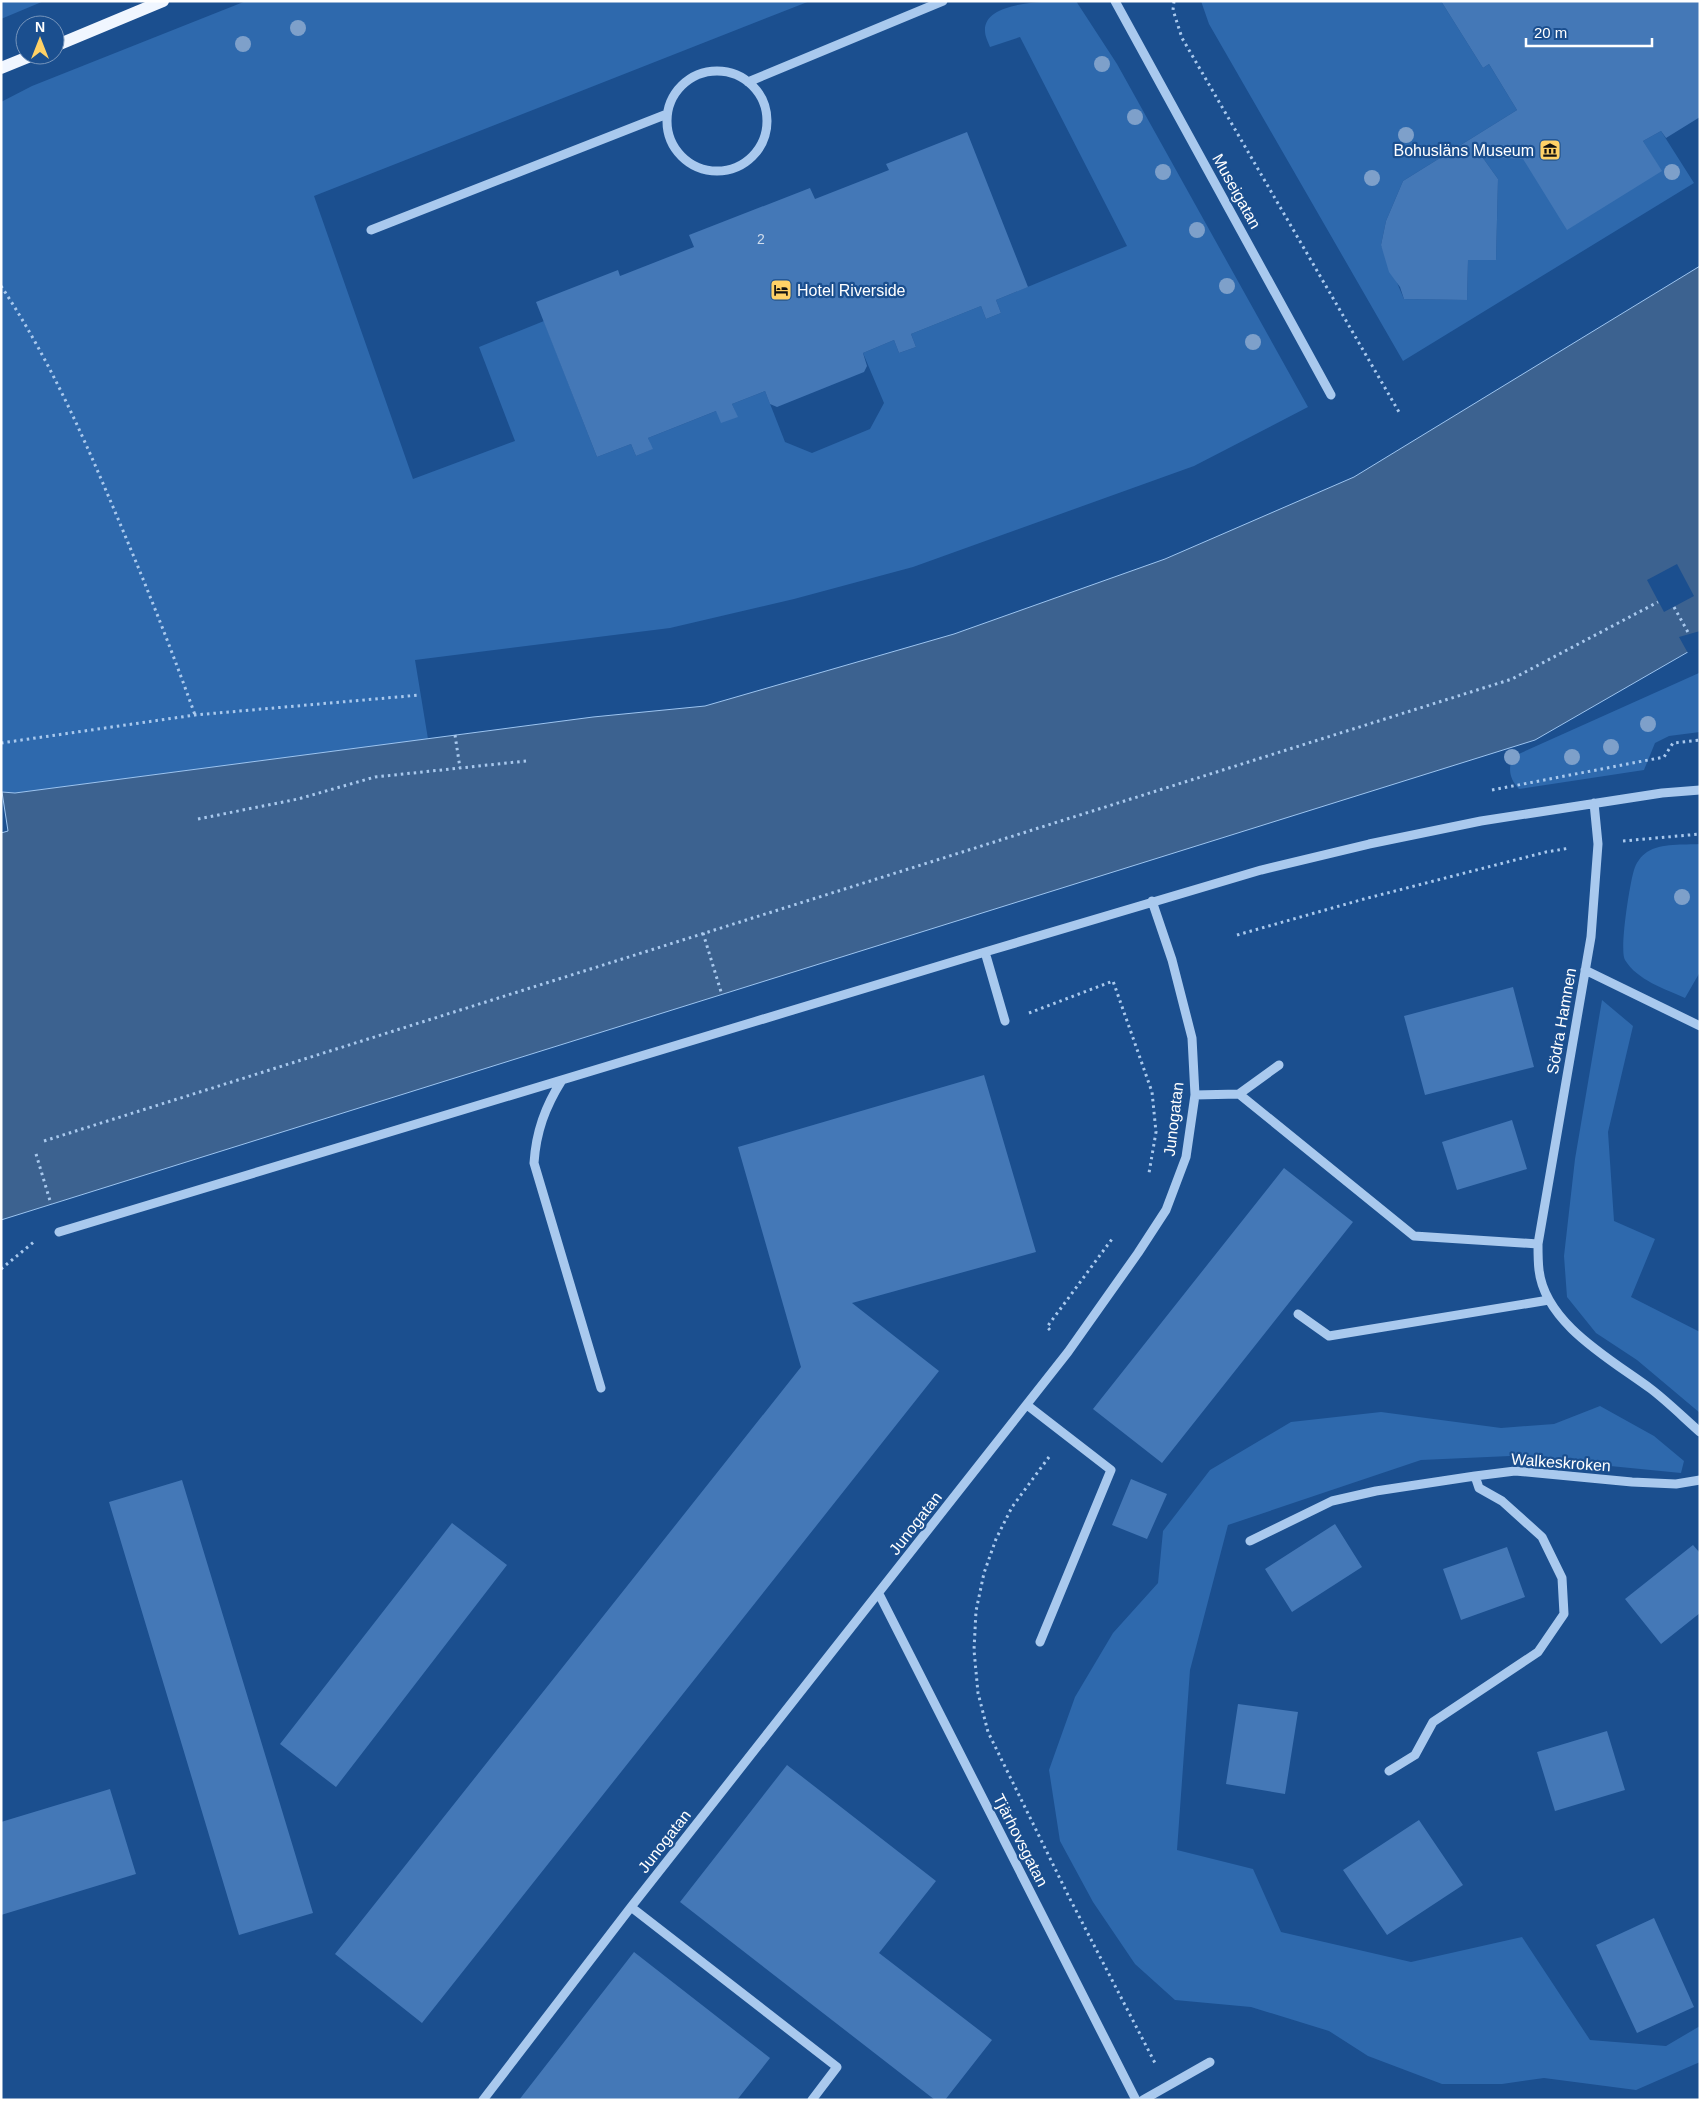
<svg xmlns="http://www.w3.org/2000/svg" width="1701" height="2101" viewBox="0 0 1701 2101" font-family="Helvetica,sans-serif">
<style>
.green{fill:#2e69ad}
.water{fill:#3c6290;stroke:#9cc4f0}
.pier{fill:#1b4f8f}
.building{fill:#4478b7}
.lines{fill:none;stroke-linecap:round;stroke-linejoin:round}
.path{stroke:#a9c9ee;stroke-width:3;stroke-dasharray:2.5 4;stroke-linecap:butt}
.minor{stroke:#a9c9ee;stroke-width:9}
.major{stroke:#f0f6ff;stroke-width:12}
.tree{fill:#7ea0ca}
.labels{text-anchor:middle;stroke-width:4.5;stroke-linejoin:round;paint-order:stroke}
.number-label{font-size:14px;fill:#d0dded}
.poi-label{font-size:16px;fill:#fff;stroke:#1b4f8f;text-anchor:end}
.street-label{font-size:16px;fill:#fff;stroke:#1b4f8f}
</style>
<rect width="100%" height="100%" fill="#1b4f8f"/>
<path class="green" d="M 1,1 L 44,1 L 1,19 Z
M 246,1 L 810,1 L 314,196 L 413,479 L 515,441 L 479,347 L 544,321 L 597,457 L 631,444 L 636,456 L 652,449 L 648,438 L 716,411 L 737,416 L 732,404 L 765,391 L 785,442 L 812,453 L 870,429 L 884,403 L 863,353 L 894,340 L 899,353 L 916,347 L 911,334 L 981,306 L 986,319 L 1001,313 L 996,300 L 1127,246 L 1020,37 L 990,47 C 988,42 985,36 985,31 C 983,0 1052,1 1076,1 L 1117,64 L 1308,407 L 1194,466 L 913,567 L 794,599 L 670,628 L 415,660 L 428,739 L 15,793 L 1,792 L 1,102 L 32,86 Z
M 1201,1 L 1441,1 L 1483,68 L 1489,64 L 1517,110 L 1403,181 L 1386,221 L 1381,245 L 1404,299 L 1467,300 L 1468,260 L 1496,260 L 1498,179 L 1483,158 L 1523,159 L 1661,171 L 1643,141 L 1661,131 L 1694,183 L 1403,361 L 1209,24 Z
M 1699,673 L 1700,732 L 1669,736 L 1655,743 L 1644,770 L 1519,789 C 1510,779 1508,771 1512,757 Z
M 1700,844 L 1700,972 L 1685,998 C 1665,989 1637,980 1625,960 C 1619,951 1630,882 1634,870 C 1636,863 1641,856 1647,852 C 1661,843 1684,845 1700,844 Z
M 1602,1000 L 1633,1026 L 1608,1132 L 1614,1221 L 1655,1239 L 1631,1297 L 1700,1332 L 1700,1413 L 1637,1360 L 1596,1333 L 1567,1297 L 1564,1256 L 1575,1159 Z
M 1600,1406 L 1654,1436 L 1684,1461 L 1681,1473 L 1510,1456 L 1421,1460 L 1228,1525 L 1190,1670 L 1177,1850 L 1253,1869 L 1281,1932 L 1411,1962 L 1522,1937 L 1590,2040 L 1666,2046 L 1700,2026 L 1700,2062 L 1636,2090 L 1544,2078 L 1502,2084 L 1442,2084 L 1368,2056 L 1329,2031 L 1251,2007 L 1175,2000 L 1135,1964 L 1093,1902 L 1060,1841 L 1049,1770 L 1075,1697 L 1113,1633 L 1158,1583 L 1163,1531 L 1210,1470 L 1291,1422 L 1381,1412 L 1501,1428 L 1554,1424 Z"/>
<path class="water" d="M 1700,266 L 1700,645 L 1535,740 L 1,1220 L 1,833 L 8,831 L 2,792 L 15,793 L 593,717 L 705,706 L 954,634 L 1165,559 L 1354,477 Z"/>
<path class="pier" d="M 1677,564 L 1694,596 L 1664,612 L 1647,580 Z
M 1700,631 L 1700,648 L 1689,655 L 1679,637 Z"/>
<path class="building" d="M 1441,1 L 1700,1 L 1700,117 L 1666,138 L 1661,131 L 1643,141 L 1662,171 L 1567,230 L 1523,159 L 1483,158 L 1498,179 L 1496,260 L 1468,260 L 1467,300 L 1404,299 L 1400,287 L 1389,272 L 1381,245 L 1386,221 L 1403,181 L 1517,110 L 1489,64 L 1483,68 Z
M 967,132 L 1028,287 L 996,300 L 1001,313 L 986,319 L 981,306 L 911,334 L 916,347 L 899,353 L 894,340 L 863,353 L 867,366 L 864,372 L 777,407 L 770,404 L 765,391 L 732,404 L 738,417 L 721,423 L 716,411 L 648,438 L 653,449 L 636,456 L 631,444 L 597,457 L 536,302 L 618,270 L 620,276 L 694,247 L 689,235 L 810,188 L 815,199 L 889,170 L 886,164 Z
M 1513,987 L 1534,1067 L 1425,1095 L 1404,1016 Z
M 984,1075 L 1036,1252 L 852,1303 L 939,1371 L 422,2023 L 335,1954 L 801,1367 L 738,1147 Z
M 1512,1120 L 1527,1169 L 1457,1190 L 1442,1142 Z
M 1284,1168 L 1353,1222 L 1162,1463 L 1093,1409 Z
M 1131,1479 L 1167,1494 L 1147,1539 L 1112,1525 Z
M 182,1480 L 313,1913 L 239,1935 L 109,1502 Z
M 452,1523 L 507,1565 L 336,1787 L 280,1744 Z
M 1335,1524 L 1362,1567 L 1292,1612 L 1265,1569 Z
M 1693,1545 L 1700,1553 L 1700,1613 L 1661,1644 L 1625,1599 Z
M 1507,1547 L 1525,1597 L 1461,1620 L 1443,1569 Z
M 1238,1704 L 1298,1712 L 1285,1794 L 1226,1784 Z
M 1607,1731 L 1625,1790 L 1555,1811 L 1537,1752 Z
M 787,1765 L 936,1881 L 879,1953 L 992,2040 L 945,2100 L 935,2100 L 680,1902 Z
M 110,1789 L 136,1874 L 1,1915 L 1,1822 Z
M 1419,1820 L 1463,1885 L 1387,1935 L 1343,1870 Z
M 1654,1918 L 1694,2007 L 1637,2033 L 1596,1945 Z
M 634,1952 L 770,2058 L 737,2100 L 519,2100 Z"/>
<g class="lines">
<path class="path" d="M 1174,1 L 1173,10 L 1182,38 L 1399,412
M 26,25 L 41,19
M 1,286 C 47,355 81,431 113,507 C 142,575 170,645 195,715
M 1674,607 L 1689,634
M 455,735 L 460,768
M 1,743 L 195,715 L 420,695
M 1492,790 L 1664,757 L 1673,743 L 1700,740
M 198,819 L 298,799 L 375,777 L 526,761
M 1623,841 L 1700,834
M 703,933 L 722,995
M 1237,935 L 1364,899 L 1546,852 L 1570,848
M 1029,1013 L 1113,981 L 1152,1092 L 1156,1132 L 1149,1173
M 44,1141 L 1512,679 L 1658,602
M 36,1154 L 51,1204
M 1,1269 L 35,1241
M 1050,1330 L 1047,1327 L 1112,1239
M 1049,1457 L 1012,1507 L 996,1539 L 984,1573 L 976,1611 L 974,1650 L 978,1693 L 988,1732 L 1069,1897 L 1155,2063"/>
<path class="minor" d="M 1115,1 L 1331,395
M667 121a50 50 0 1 1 100 0a50 50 0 1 1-100 0Z
M 748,82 L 943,1
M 371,230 L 667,114
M 1594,803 L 1598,844 L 1591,937 L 1538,1244 C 1538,1252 1538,1262 1539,1270 C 1545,1324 1612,1360 1651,1389 C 1668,1402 1684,1418 1700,1432
M 985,952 L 1005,1021
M 1585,970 L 1700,1026
M 562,1080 C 545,1107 536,1132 534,1163 L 601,1388
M 1239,1094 L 1414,1236 L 1538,1244
M 1195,1095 L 1239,1094 L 1279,1065
M 59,1232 L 985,952 L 1261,870 L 1369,844 L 1481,821 L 1662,793 L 1700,790
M 1298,1314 L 1329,1336 L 1549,1300
M 1027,1405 L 1111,1470 L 1040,1642
M 1250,1541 L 1332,1501 L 1376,1491 L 1475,1476 L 1515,1471 L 1632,1482 L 1676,1484 L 1700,1480
M 879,1594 L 1136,2100
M 1389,1771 L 1415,1755 L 1433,1722 L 1538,1652 L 1564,1614 L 1562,1578 L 1542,1537 L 1502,1501 L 1479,1488 L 1475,1476
M 631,1907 L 837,2067 L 812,2100
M 483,2100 L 631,1907 L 1068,1352 L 1138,1253 L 1166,1210 L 1186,1157 L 1195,1095 L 1192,1038 L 1172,960 L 1152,901
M 1143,2100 L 1210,2062"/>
<path class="major" d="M 55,46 L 163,1
M 1,68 L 33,55"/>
</g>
<g class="tree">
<circle cx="298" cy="28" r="8"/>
<circle cx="243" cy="44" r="8"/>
<circle cx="1102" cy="64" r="8"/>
<circle cx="1135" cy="117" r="8"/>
<circle cx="1406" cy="135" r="8"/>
<circle cx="1163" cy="172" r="8"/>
<circle cx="1672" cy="172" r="8"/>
<circle cx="1372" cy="178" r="8"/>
<circle cx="1197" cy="230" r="8"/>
<circle cx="1227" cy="286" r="8"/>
<circle cx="1253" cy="342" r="8"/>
<circle cx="1648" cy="724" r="8"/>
<circle cx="1611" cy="747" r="8"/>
<circle cx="1512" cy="757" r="8"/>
<circle cx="1572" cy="757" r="8"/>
<circle cx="1682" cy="897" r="8"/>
</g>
<defs>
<g id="museum-square" transform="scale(1.125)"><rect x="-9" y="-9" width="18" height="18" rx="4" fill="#ffd166" stroke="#1b4f8f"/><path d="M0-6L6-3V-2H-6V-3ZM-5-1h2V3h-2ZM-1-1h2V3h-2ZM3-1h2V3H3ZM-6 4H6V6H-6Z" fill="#111"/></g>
<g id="hotel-square" transform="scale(1.125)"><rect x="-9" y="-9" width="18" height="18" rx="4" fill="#ffd166" stroke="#1b4f8f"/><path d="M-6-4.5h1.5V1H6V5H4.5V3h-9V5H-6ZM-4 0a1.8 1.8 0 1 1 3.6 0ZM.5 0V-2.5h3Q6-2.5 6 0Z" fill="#111"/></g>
</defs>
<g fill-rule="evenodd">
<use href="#museum-square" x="1550" y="150"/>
<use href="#hotel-square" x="781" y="290"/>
</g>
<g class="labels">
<g class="number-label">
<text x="761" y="244">2</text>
</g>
<g class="poi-label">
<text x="1534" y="156">Bohusläns Museum</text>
<text x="797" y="296" text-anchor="start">Hotel Riverside</text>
</g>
<g class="street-label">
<text transform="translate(1237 191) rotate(61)" y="6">Museigatan</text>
<text transform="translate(1561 1021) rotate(-80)" y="6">Södra Hamnen</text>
<text transform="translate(1173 1119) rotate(-83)" y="6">Junogatan</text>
<text transform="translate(1561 1462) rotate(4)" y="6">Walkeskroken</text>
<text transform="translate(915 1523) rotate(-52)" y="6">Junogatan</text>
<text transform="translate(1021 1840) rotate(63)" y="6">Tjärhovsgatan</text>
<text transform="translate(664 1841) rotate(-52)" y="6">Junogatan</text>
</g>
</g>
<rect width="1701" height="2101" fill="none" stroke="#ffffff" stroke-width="5"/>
<g transform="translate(40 40)"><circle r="24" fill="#1b4f8f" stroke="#7695bc"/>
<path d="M0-4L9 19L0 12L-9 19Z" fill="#ffd166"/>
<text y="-8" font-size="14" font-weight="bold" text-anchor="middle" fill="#ffffff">N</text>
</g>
<path d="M1526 38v8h126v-8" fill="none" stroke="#ffffff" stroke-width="2.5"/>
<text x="1534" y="38" font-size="15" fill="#ffffff" stroke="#1b4f8f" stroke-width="4" paint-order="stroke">20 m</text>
</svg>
